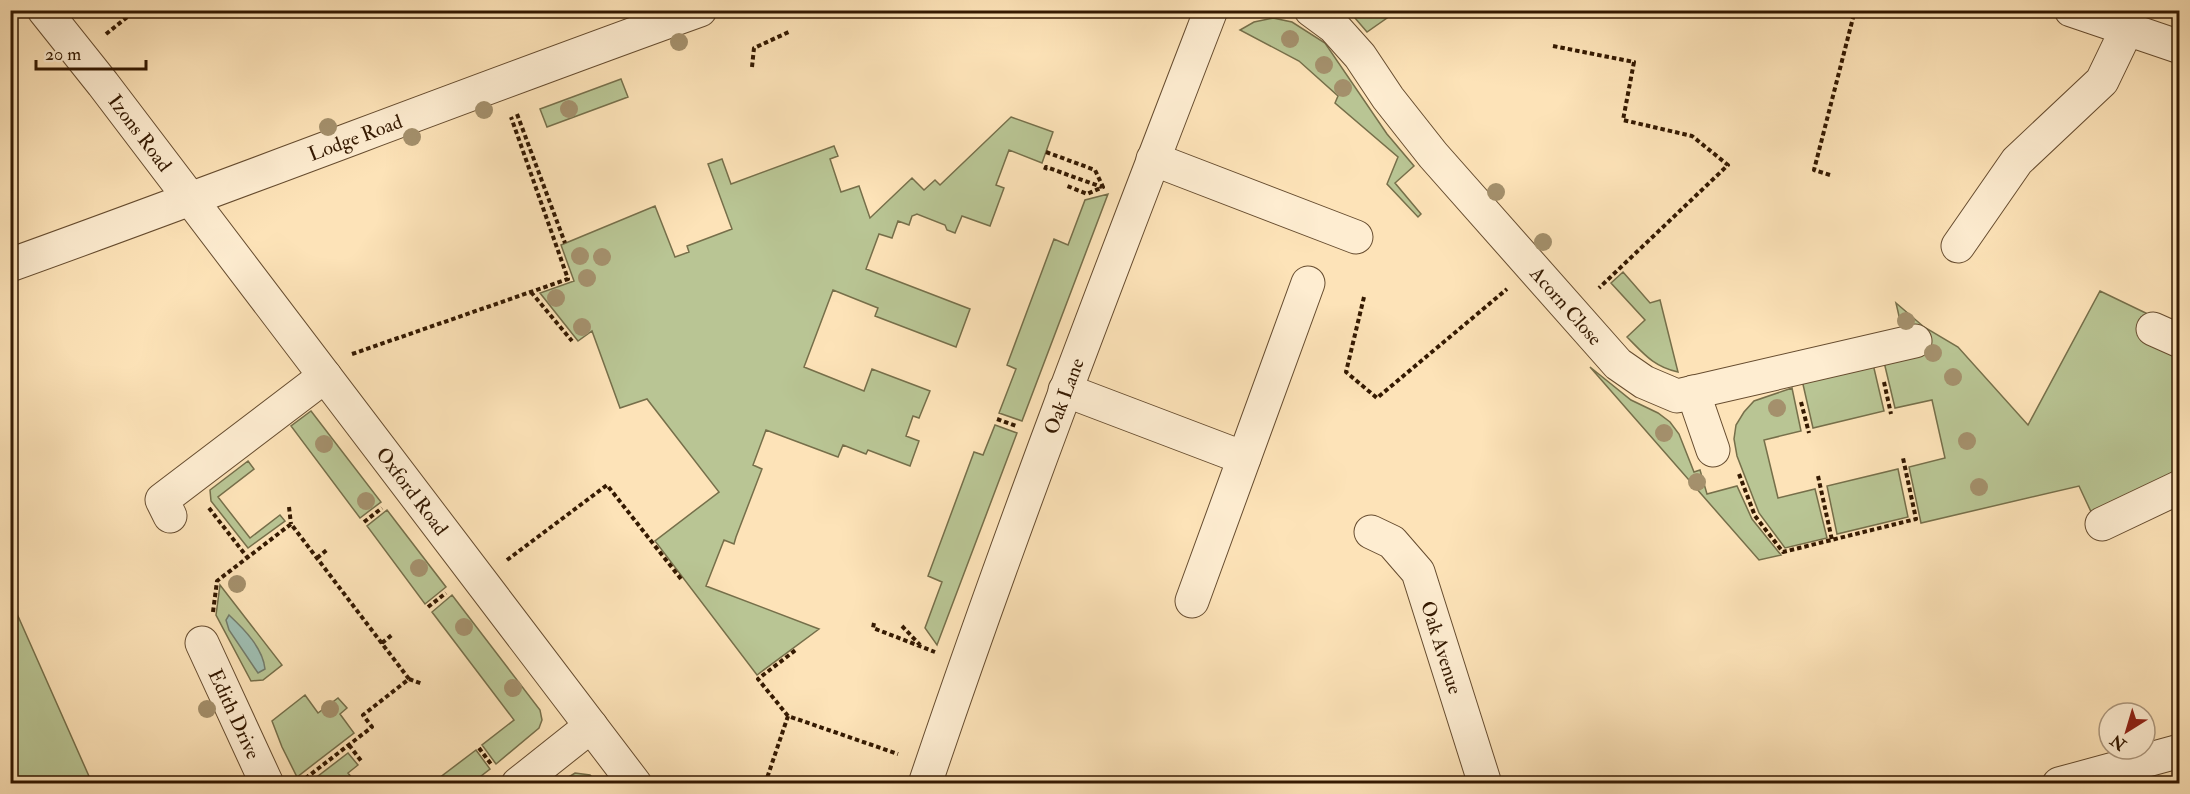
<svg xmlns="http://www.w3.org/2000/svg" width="2190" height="794" viewBox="0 0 2190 794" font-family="'IM FELL Double Pica',serif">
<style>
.green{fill:#b9c594;stroke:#766f4a;stroke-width:1.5}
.water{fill:#9fbeb2;stroke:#747c6b;stroke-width:1.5}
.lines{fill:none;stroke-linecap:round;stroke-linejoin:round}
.minor-casing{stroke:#664c2f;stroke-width:35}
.path{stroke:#341901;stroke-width:4;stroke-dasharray:4.5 3;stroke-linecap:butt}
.minor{stroke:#feedd1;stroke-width:33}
.tree{fill:#a4906c}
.labels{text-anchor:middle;stroke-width:4.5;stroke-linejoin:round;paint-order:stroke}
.street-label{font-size:20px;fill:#341901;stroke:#feedd1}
</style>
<rect width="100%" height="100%" fill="#fde3b8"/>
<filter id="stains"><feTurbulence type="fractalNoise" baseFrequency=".00333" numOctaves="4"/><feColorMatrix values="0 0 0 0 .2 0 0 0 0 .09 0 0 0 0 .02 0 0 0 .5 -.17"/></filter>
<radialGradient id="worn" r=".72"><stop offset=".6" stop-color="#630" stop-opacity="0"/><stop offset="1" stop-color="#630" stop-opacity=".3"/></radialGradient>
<path class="green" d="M 1349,11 L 1397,11 L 1367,32 Z
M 1273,18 L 1292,22 L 1325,43 L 1387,134 L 1414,166 L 1395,183 L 1421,214 L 1418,217 L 1387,184 L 1398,157 L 1335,103 L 1338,96 L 1299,61 L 1240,30 L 1254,22 Z
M 621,79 L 628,97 L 547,127 L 540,109 Z
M 1011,117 L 1053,132 L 1042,163 L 1009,150 L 996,185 L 1004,188 L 990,226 L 962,216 L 955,233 L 947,230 L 945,225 L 917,214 L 912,216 L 909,225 L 898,221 L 892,238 L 879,234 L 866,269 L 970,309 L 956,347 L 875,316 L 878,308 L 833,290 L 804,367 L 864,391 L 872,369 L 930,391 L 919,418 L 913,416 L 906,436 L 919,441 L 910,466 L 868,450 L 866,454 L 843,445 L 838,457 L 766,430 L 753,465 L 762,469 L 736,537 L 734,544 L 724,540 L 706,586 L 819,629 L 757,675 L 655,541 L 719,492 L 647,399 L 620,408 L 592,331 L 578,341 L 540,293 L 574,281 L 561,245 L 655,206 L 675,257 L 689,252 L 687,246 L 732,229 L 708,164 L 722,159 L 731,184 L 834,146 L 838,156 L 830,159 L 841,192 L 859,186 L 870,218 L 912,178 L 924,190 L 935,180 L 940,185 Z
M 1108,194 L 1022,421 L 999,413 L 1016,369 L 1007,365 L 1054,239 L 1068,245 L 1085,200 Z
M 1623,272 L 1650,303 L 1660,300 L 1678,372 C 1654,367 1644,354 1627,337 L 1645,320 L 1611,283 Z
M 2100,291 L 2179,329 L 2179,472 L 2093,516 L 2079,486 L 1921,523 L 1909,467 L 1945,458 L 1932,400 L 1895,408 L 1884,362 L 1902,329 L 1896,303 L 1924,327 L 1958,347 L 2028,425 Z
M 1873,364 L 1884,411 L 1813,428 L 1802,380 Z
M 1590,367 L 1631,400 L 1658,413 L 1670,422 L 1679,434 L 1694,472 L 1700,470 L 1707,494 L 1737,486 L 1752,519 L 1781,555 L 1759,560 Z
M 1792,388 L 1801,431 L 1764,440 L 1778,498 L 1815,489 L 1827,538 L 1785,548 L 1759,513 L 1737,456 L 1734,439 L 1736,425 L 1744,412 L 1754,401 Z
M 311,411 L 381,502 L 360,518 L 291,426 Z
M 995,425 L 1017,433 L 937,645 L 925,628 L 942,582 L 928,576 L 974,452 L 983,455 Z
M 248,461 L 254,469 L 218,497 L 250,538 L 280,515 L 285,521 L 248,548 L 211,501 L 210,490 Z
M 1898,469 L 1908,517 L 1837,534 L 1827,486 Z
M 387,510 L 446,587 L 425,604 L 367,526 Z
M 220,585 L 282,665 L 263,680 L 251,681 L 216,615 Z
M 452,595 L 540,710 L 542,720 L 539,728 L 496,764 L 482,745 L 514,720 L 432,612 Z
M 10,598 L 92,783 L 11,783 Z
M 305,695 L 318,713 L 338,698 L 347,708 L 340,714 L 354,733 L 297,777 L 282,747 L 272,721 Z
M 476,750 L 490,769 L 472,783 L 423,783 L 431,777 L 435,781 Z
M 348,753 L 358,765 L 348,773 L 356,783 L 309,783 Z
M 575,773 L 590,775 L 597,783 L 559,783 Z"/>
<path class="water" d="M 229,615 C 244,629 263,648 265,669 L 258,673 L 229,630 L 226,620 Z"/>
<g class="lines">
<g class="minor-casing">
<g id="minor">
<path id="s1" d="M 44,10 L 103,84 L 635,784"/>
<path id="s2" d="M 1311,10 L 1334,27 L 1360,56 L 1388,98 L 1433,155 L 1618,364 L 1644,382 L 1677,396 L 1915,341"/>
<path d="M 2071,10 L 2180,47"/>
<path d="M 1153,159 L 1356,237"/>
<path d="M 1958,246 L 2017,161 L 2102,81 L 2127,29"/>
<path id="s3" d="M 10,265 C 241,182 469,93 700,10"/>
<path d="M 2153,329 L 2180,341"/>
<path d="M 1065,390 L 1244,458"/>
<path d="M 1693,392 L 1713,450"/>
<path d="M 170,516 L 162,500 L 325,376"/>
<path d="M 2102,524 L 2180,487"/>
<path id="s4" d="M 1371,532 L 1392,542 L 1418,572 L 1485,784"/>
<path d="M 1192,601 L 1308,283"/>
<path id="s5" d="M 202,643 L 267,784"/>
<path d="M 518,784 L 591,726"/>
<path id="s6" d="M 925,784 C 1013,523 1112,267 1211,10"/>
<path d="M 2059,784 L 2180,751"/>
</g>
</g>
<path class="path" d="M 106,34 L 136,10
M 1553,46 L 1634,62 L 1623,120 L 1692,136 L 1728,165 L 1599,288
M 752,67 L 754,48 L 791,31
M 517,114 L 565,243
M 1046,152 L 1095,170 L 1103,187 L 1087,194 L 1065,185
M 1045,170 L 1046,167 L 1102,187
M 1830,175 L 1814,170 L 1855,10
M 531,292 L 572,341
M 1364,297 L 1346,372 L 1377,398 L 1507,289
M 352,354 L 568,279 L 511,117
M 1884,382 L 1891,414
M 1801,402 L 1809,433
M 997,419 L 1016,426
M 1739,474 L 1755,516 L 1783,552 L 1916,519 L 1903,458
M 1818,476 L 1832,540
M 289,507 L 291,524
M 209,508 L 247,557
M 364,522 L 382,508
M 317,558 L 328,549
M 507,560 L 607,485 L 681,579
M 428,607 L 446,593
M 213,612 L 217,581 L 291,524 L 409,679 L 363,715 L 372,727 L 302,781
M 874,623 L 873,628 L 935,652
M 902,626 L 920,645
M 382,643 L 393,634
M 409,679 L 423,684
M 788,716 L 758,679 L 797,649
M 349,745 L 362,762
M 479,748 L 491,764
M 765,784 L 788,716 L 898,754"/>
<use href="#minor" class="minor"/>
</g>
<g class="tree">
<circle cx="1290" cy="39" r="9"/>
<circle cx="679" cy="42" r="9"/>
<circle cx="1324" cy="65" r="9"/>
<circle cx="1343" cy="88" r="9"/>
<circle cx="569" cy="109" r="9"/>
<circle cx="484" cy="110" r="9"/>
<circle cx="328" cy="127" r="9"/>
<circle cx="412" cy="137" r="9"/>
<circle cx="1496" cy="192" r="9"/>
<circle cx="1543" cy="242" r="9"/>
<circle cx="580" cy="256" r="9"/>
<circle cx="602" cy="257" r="9"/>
<circle cx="587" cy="278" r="9"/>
<circle cx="556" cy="298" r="9"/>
<circle cx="1906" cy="321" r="9"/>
<circle cx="582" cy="327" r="9"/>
<circle cx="1933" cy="353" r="9"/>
<circle cx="1953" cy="377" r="9"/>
<circle cx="1777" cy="408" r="9"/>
<circle cx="1664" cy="433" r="9"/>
<circle cx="1967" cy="441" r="9"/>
<circle cx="324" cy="444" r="9"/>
<circle cx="1697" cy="482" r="9"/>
<circle cx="1979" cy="487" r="9"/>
<circle cx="366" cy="501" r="9"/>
<circle cx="419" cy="568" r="9"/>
<circle cx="237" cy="584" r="9"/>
<circle cx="464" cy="627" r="9"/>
<circle cx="513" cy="688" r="9"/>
<circle cx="207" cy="709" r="9"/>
<circle cx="330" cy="709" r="9"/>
</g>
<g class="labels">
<g class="street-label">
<text dy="7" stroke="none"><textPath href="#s1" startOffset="156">Izons Road</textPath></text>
<text dy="7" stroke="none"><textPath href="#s3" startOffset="368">Lodge Road</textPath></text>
<text dy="7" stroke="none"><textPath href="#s2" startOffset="392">Acorn Close</textPath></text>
<text dy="7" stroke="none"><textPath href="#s6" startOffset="412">Oak Lane</textPath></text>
<text dy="7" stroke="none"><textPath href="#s1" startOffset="606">Oxford Road</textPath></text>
<text dy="7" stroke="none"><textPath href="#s4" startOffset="142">Oak Avenue</textPath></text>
<text dy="7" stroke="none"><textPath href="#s5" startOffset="78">Edith Drive</textPath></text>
</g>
</g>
<rect width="2190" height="794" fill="none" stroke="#fde3b8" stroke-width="36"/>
<rect x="12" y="12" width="2166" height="770" fill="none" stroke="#341901" stroke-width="3"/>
<rect x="18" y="18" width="2154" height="758" fill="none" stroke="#341901" stroke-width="1.5"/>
<g transform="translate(2127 731) rotate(217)"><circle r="28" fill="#feedd1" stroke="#ad987e" stroke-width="1.5"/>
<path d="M0-4.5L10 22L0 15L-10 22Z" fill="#8f2418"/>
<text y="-9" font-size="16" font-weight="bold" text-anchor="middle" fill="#341901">N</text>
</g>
<path d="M36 60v9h110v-9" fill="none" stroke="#341901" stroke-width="3"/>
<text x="45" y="60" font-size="18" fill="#341901" stroke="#feedd1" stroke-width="4.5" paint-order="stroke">20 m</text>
<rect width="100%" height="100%" filter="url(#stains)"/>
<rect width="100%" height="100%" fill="url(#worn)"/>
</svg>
